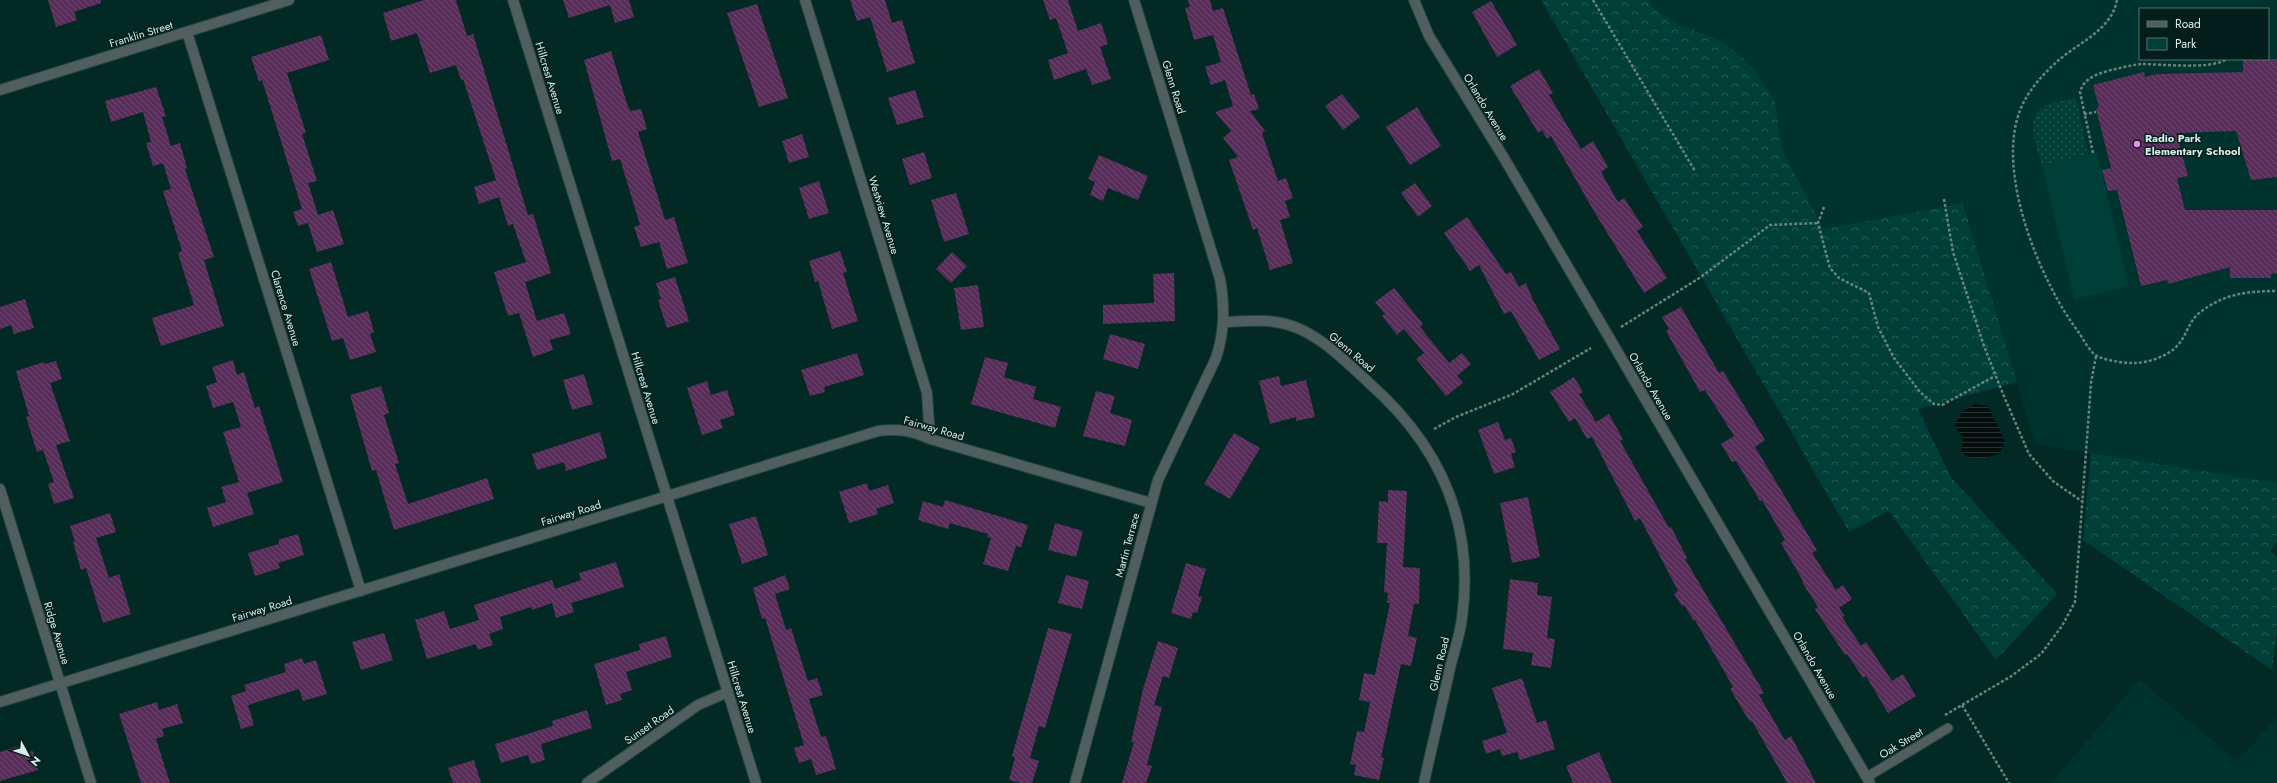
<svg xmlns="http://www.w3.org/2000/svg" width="2277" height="783" viewBox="0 0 2277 783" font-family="Jost,sans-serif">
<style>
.built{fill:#00332e;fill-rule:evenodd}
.green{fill:url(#green-dots)}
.forest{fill:url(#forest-crowns)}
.pitch{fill:#003e38}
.water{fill:url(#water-rules)}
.building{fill:url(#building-back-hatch)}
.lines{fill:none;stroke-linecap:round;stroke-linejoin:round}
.lane-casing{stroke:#214441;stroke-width:11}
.street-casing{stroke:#214441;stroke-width:12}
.path{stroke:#668380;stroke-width:2.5;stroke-dasharray:3 2;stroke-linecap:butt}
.lane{stroke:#505f5d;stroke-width:9}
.street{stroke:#505f5d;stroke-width:10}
.poi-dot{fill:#f28af2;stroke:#031e1b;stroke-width:1.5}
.labels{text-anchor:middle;stroke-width:3;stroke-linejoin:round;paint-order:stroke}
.street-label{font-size:11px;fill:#daedea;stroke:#031e1b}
.poi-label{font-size:11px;font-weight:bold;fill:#daedea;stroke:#031e1b;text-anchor:start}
</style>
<defs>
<pattern id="green-dots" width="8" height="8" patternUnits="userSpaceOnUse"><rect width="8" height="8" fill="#003e38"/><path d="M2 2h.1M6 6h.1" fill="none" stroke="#255a55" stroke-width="1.8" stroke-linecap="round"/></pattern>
<pattern id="forest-crowns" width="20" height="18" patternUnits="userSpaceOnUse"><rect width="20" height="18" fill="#003e38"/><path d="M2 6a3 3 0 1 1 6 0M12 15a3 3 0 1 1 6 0" fill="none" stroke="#255a55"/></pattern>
<pattern id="water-rules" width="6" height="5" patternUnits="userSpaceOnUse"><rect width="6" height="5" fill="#040e0d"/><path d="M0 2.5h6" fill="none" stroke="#283130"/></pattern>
<pattern id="building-back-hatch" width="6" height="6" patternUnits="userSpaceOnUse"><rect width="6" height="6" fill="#592c59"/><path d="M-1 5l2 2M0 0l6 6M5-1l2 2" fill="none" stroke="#704b71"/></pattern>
</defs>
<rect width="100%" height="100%" fill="#032925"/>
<path class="built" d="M 1649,0 L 2277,0 L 2277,484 L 2035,444 L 1964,203 L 1824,229 L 1782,149 L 1775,102 L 1723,42 L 1678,24 L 1654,9 ZM 2140,9 L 2268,9 L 2268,59 L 2140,59 Z
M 2139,680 L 2237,761 L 2277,718 L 2277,783 L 2051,783 Z"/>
<path class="green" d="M 2076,98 L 2088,154 L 2042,165 C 2037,145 2022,116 2048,104 C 2056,101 2067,100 2076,98 Z"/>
<path class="forest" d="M 1541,0 L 1649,0 L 1654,9 L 1678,24 L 1723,42 L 1749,63 L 1775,102 L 1782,149 L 1824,229 L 1963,203 L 2017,382 L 1918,409 L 1950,476 L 2057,594 L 1996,660 L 1889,511 L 1849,532 Z
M 2091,453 L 2277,483 L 2277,542 L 2270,551 L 2277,558 L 2277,633 L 2272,670 L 2083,540 Z"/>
<path class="pitch" d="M 2097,152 L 2129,286 L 2074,299 L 2042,165 Z"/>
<path class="water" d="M 1975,404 L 1988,406 L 2005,441 L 2000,453 L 1986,458 L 1970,458 L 1961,452 L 1963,438 L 1954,426 L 1962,412 Z"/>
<path class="building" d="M 48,0 L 101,0 L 101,3 L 74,12 L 77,20 L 56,27 Z
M 424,0 L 456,0 L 467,36 L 473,34 L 528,215 L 533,214 L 551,273 L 525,282 L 537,321 L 564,313 L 571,334 L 550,340 L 553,350 L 533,357 L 519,313 L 508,316 L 494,272 L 526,262 L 513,224 L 508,226 L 499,197 L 479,204 L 474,187 L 496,180 L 463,79 L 461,80 L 456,65 L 430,73 L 417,33 L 391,41 L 383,13 Z
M 563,0 L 629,0 L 634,17 L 615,23 L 610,5 L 569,18 Z
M 850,0 L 885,0 L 892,23 L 902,20 L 915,63 L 887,72 L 870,17 L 857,21 Z
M 1043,0 L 1068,0 L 1078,31 L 1101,23 L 1108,44 L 1100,47 L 1111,79 L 1092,85 L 1086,69 L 1054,80 L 1048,60 L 1068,53 L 1056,18 L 1050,20 Z
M 1188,0 L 1210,0 L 1213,11 L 1223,8 L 1251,95 L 1254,94 L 1259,109 L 1250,111 L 1265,131 L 1262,133 L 1278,181 L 1286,178 L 1293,198 L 1285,201 L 1290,217 L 1280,220 L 1293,263 L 1270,270 L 1257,228 L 1253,230 L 1229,160 L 1238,157 L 1223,138 L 1231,131 L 1215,112 L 1233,106 L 1225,80 L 1211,85 L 1205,67 L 1221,62 L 1213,35 L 1194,40 L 1185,8 L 1190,7 Z
M 1491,1 L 1517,45 L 1497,57 L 1472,12 Z
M 757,4 L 788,98 L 759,107 L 727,13 Z
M 321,35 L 329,60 L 287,73 L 306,133 L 302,134 L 317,181 L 308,183 L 318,215 L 333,210 L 344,244 L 317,252 L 308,223 L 298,226 L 293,212 L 302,209 L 262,80 L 259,82 L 251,57 Z
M 611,51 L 628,107 L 631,111 L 641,109 L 647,129 L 638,132 L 665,220 L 674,217 L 688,263 L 667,269 L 659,242 L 641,247 L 634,227 L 640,225 L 620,159 L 612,161 L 584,60 Z
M 2243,59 L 2277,59 L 2277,177 L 2251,180 L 2236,131 L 2176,133 L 2188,176 L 2177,178 L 2185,210 L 2277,210 L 2277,273 L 2271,274 L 2271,278 L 2230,278 L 2230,267 L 2168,284 L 2167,280 L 2141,286 L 2117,190 L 2108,191 L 2102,170 L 2111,168 L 2096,109 L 2099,107 L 2093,85 L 2144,72 L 2145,77 L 2157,74 L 2243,72 Z
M 1539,69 L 1553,93 L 1549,95 L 1581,149 L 1593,141 L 1608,167 L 1601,172 L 1618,202 L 1624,198 L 1643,227 L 1637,231 L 1667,278 L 1644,293 L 1592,208 L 1551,136 L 1547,139 L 1542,130 L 1538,133 L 1510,86 Z
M 156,87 L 166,116 L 162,117 L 171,146 L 180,143 L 187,168 L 185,169 L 214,257 L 204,260 L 224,326 L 161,346 L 152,318 L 194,305 L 178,253 L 182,251 L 163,191 L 171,189 L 163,163 L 153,166 L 146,143 L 151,142 L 143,112 L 111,122 L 105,101 Z
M 915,90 L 924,117 L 897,125 L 888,98 Z
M 1342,94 L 1360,117 L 1343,130 L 1325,106 Z
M 1417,107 L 1441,146 L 1410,165 L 1386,127 Z
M 802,134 L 809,157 L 789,163 L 782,141 Z
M 924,152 L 932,178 L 910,185 L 902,159 Z
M 1099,155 L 1148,176 L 1138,200 L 1108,188 L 1103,201 L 1090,195 L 1095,182 L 1088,179 Z
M 819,181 L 829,213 L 809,219 L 799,188 Z
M 1415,183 L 1432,206 L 1418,217 L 1401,193 Z
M 956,193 L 969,234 L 944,242 L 931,200 Z
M 1467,217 L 1506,274 L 1511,272 L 1519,287 L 1526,283 L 1533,300 L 1560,349 L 1539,360 L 1511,311 L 1504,314 L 1479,265 L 1470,271 L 1444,233 Z
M 840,251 L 847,272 L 843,273 L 858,321 L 832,329 L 818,281 L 815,282 L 809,261 Z
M 952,252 L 967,266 L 951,283 L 936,269 Z
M 331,262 L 348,317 L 368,311 L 374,332 L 370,334 L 376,352 L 350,360 L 343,338 L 332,341 L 309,269 Z
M 1174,273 L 1175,321 L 1103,324 L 1103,305 L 1154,303 L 1153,274 Z
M 675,277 L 689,321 L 667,328 L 658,300 L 661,299 L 656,283 Z
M 978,285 L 984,327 L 961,330 L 954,288 Z
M 1394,288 L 1423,324 L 1420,327 L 1449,363 L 1462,353 L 1471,364 L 1457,376 L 1463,383 L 1446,396 L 1416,359 L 1424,353 L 1404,329 L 1397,335 L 1382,316 L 1385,314 L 1375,302 Z
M 25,299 L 34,328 L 14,334 L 11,325 L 0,329 L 0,307 Z
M 1681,307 L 1719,373 L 1723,371 L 1765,440 L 1755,447 L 1817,550 L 1812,553 L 1836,590 L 1843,585 L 1852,599 L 1839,608 L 1845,616 L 1842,617 L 1861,646 L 1866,642 L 1892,681 L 1903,674 L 1916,696 L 1888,713 L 1866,676 L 1863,678 L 1847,654 L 1845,655 L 1815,609 L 1818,607 L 1802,582 L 1803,581 L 1781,543 L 1785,540 L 1762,500 L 1760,501 L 1736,461 L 1732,462 L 1721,444 L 1734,436 L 1705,390 L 1700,392 L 1666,331 L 1669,329 L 1662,317 Z
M 1110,334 L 1145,344 L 1138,369 L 1103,359 Z
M 857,353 L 864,375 L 824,387 L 825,392 L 810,396 L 801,370 Z
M 985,357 L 1008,363 L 1004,377 L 1036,387 L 1033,399 L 1061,407 L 1055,428 L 971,404 Z
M 233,360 L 237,375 L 244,372 L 255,408 L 259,406 L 283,482 L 247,493 L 254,514 L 213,527 L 207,508 L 226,502 L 221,487 L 239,482 L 223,432 L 241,427 L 233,402 L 213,408 L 206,386 L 217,382 L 212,367 Z
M 56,361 L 62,379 L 50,383 L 70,441 L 56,445 L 74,498 L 54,504 L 48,484 L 54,482 L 43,450 L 37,452 L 26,417 L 29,416 L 16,371 L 44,362 L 45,364 Z
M 584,374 L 593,404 L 572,410 L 563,380 Z
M 1279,376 L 1281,386 L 1306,380 L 1315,417 L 1296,421 L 1296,417 L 1270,424 L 1259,381 Z
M 1574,377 L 1583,392 L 1579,394 L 1596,422 L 1609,414 L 1623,439 L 1620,441 L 1669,528 L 1671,527 L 1687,558 L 1685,559 L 1764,693 L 1759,695 L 1785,740 L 1791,736 L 1816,783 L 1787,783 L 1752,721 L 1750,722 L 1730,689 L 1733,687 L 1695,620 L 1694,621 L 1684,605 L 1682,606 L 1674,594 L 1678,591 L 1640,518 L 1635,521 L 1592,437 L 1587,439 L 1575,418 L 1569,422 L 1550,392 Z
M 707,381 L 711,395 L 727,390 L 735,415 L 720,420 L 723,428 L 702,435 L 687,388 Z
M 381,386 L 389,413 L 384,415 L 399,463 L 395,464 L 408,504 L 487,478 L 494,499 L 394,530 L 376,470 L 372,471 L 350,395 Z
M 1096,391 L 1115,396 L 1110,413 L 1132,420 L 1125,446 L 1083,436 Z
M 1498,422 L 1505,440 L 1511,438 L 1516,452 L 1511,454 L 1515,467 L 1494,474 L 1478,430 Z
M 600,432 L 607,458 L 566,471 L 564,462 L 537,470 L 532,454 Z
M 1234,433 L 1260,448 L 1230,499 L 1204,484 Z
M 867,483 L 869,491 L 888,485 L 894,503 L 876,509 L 878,514 L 849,523 L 839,492 Z
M 1388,490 L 1407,491 L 1403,567 L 1420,568 L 1419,604 L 1414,604 L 1408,636 L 1417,638 L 1411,666 L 1401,664 L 1381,758 L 1384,758 L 1379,780 L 1354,775 L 1356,765 L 1350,764 L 1357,731 L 1364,732 L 1370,702 L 1359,700 L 1364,673 L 1375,675 L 1390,603 L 1387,603 L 1388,593 L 1384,592 L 1387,543 L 1377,543 L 1379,501 L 1388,502 Z
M 1528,497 L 1540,557 L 1512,563 L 1500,503 Z
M 945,500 L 1028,525 L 1021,547 L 1016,546 L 1008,571 L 983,564 L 991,538 L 987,537 L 988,534 L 950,523 L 948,529 L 918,520 L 923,501 L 943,507 Z
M 110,513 L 116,532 L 96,538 L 109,578 L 119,574 L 131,614 L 103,623 L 86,568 L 81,570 L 73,542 L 75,542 L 70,526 Z
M 756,516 L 768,555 L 742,564 L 729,524 Z
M 1055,523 L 1083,531 L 1076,557 L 1048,550 Z
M 298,534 L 304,555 L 278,563 L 280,568 L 255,576 L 248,553 L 279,544 L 278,540 Z
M 616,562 L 624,587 L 571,603 L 574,612 L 556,618 L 552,603 L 532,610 L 531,607 L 500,617 L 503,629 L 489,634 L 493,645 L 478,650 L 476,644 L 427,659 L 415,620 L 444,611 L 450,629 L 479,620 L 474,605 L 552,580 L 555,589 L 581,580 L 579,573 Z
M 1186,563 L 1206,569 L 1198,596 L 1202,597 L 1197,613 L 1193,612 L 1191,619 L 1171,613 Z
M 785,575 L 790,589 L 775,594 L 786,630 L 791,628 L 808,681 L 817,678 L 823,695 L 809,699 L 821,737 L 826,736 L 836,769 L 816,775 L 811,759 L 799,763 L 794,748 L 804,745 L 765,618 L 762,619 L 753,588 Z
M 1066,575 L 1089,581 L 1082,609 L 1058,603 Z
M 1510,579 L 1538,583 L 1537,595 L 1552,597 L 1547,638 L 1555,639 L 1551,668 L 1531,665 L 1533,653 L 1503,649 Z
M 1048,628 L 1072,634 L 1045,728 L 1039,726 L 1030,758 L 1039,761 L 1032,783 L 1020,783 L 1009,780 L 1015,757 L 1012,756 Z
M 384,633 L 393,660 L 361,670 L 352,642 Z
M 666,636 L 672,657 L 626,672 L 632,690 L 620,694 L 622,700 L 606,705 L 594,664 L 640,650 L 639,644 Z
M 1158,641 L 1178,648 L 1169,678 L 1163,676 L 1154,705 L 1162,707 L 1147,765 L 1152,766 L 1146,783 L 1122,783 L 1134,742 L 1131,742 L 1143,689 Z
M 302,658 L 304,664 L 316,660 L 327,694 L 303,701 L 299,689 L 248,705 L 254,725 L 241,729 L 231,696 L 246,691 L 244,685 L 286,672 L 284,664 Z
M 1522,678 L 1537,723 L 1546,720 L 1555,749 L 1520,760 L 1517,752 L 1502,756 L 1500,749 L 1486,754 L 1482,741 L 1507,733 L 1492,688 Z
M 157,702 L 159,710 L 177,704 L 183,723 L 162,729 L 164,736 L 156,739 L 170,783 L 141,783 L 119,714 Z
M 587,710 L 592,728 L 541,744 L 545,760 L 531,764 L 528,755 L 501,763 L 495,744 L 553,726 L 552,721 Z
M 23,745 L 25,753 L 33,751 L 38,770 L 0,781 L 0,752 Z
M 1599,752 L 1612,783 L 1573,783 L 1566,766 Z
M 474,760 L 481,783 L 453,783 L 448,768 Z"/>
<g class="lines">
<g class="lane-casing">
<path id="lane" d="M 1867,777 L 1948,728"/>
</g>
<g class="street-casing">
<path id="street" d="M 513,0 L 756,783
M 805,0 L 927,393 L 930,439
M 1414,0 L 1429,36 L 1504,158 L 1870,783
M 187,32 L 361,591
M 0,90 L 289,0
M 1224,322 C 1241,322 1259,319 1275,322 C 1312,326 1343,359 1368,382 C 1440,445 1475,522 1462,618 C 1460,635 1454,651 1450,668 C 1442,706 1432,745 1424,783
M 0,489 L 91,783
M 0,702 L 878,431 C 898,428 912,431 930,439 L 1151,503
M 587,783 L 698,705 L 728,692
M 1075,783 L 1158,480 L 1216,358 C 1225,331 1225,306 1220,279 L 1134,0"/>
</g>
<path class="path" d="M 1593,0 L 1695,171
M 2117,0 C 2112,29 2080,42 2060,59 C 2044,73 2029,89 2021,108 C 1994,171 2041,284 2080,334 C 2084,341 2091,353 2097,356 C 2108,361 2123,363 2134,363 C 2148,363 2168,356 2177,346 C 2186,337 2188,323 2198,314 C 2222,294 2247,291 2277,291
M 2084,114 L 2096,112
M 2093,153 L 2080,92 C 2084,78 2097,74 2111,70 C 2121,68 2131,65 2141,64 C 2161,64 2212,70 2227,59
M 1944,199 L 1953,252 L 1984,346 L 2003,394 L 2029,454 L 2054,482 L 2083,502
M 1824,207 L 1818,223 L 1830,268 L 1839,278 L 1869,293 L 1878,327 L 1894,358 L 1920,392 L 1934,404 L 1942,405 L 1995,376
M 1621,327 L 1701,277 L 1770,225 L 1818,223
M 1434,429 L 1456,417 L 1513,394 L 1591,348
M 1962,705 L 2009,783
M 1945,715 L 2010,677 L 2041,654 L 2062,626 L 2075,602 L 2091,383 L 2096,356"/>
<use href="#lane" class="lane"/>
<use href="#street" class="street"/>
</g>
<circle class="poi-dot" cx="2137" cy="144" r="4"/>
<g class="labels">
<g class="street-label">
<text transform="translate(141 34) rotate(-17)" y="4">Franklin Street</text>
<text transform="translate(550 78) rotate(73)" y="4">Hillcrest Avenue</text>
<text transform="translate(1174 87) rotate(73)" y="4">Glenn Road</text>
<text transform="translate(1486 107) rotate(59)" y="4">Orlando Avenue</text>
<text transform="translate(884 215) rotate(73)" y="4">Westview Avenue</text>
<text transform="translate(286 308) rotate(73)" y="4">Clarence Avenue</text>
<text transform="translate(1352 352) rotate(40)" y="4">Glenn Road</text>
<text transform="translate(1651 386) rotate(60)" y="4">Orlando Avenue</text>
<text transform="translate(646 388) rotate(73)" y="4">Hillcrest Avenue</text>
<text transform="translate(934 428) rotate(16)" y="4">Fairway Road</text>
<text transform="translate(571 513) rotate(-17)" y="4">Fairway Road</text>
<text transform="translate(1127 545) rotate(-75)" y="4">Martin Terrace</text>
<text transform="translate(262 609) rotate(-17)" y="4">Fairway Road</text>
<text transform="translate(57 633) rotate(73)" y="4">Ridge Avenue</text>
<text transform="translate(1439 664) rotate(-77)" y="4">Glenn Road</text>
<text transform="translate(1815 665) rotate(60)" y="4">Orlando Avenue</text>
<text transform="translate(742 697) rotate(73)" y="4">Hillcrest Avenue</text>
<text transform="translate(649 725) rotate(-35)" y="4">Sunset Road</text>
<text transform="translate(1901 743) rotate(-31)" y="4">Oak Street</text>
</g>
<g class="poi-label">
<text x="2145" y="142">Radio Park<tspan x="2145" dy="13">Elementary School</tspan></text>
</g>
</g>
<rect x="2139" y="8" width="130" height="52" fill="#031e1b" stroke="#59716e"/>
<rect x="2147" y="21" width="20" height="6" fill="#505f5d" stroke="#59716e"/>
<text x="2175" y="28" font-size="12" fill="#daedea">Road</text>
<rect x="2147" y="38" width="20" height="12" fill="#003e38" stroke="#59716e"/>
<text x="2175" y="48" font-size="12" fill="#daedea">Park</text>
<g transform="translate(28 755) rotate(130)" stroke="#031e1b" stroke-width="3" paint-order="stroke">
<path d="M0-3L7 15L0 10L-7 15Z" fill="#daedea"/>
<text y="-6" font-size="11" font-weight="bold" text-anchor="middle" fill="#daedea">N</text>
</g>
</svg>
